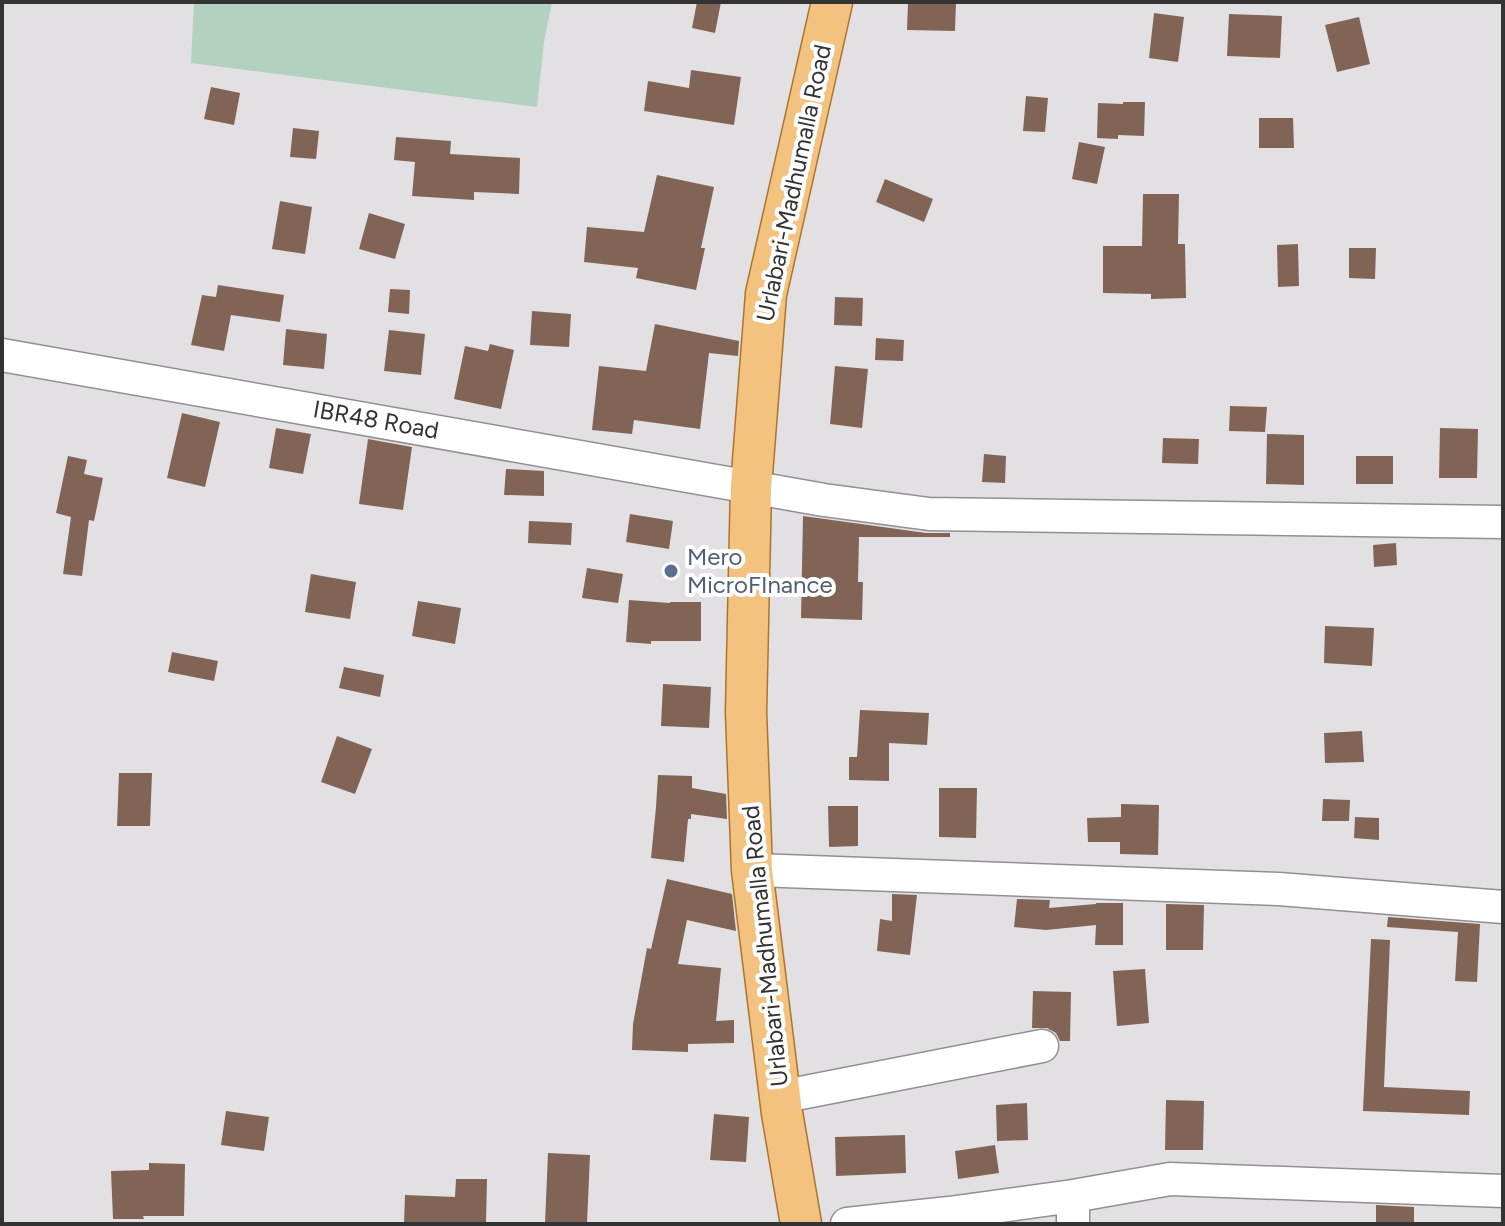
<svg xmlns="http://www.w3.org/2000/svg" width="1505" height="1226" viewBox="0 0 1505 1226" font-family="Figtree,sans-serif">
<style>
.green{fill:#b2d1c0}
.building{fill:#826456}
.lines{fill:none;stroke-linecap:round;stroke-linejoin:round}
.minor-casing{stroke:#928f92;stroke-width:35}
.major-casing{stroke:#ab752d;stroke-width:43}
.minor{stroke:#fff;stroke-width:32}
.major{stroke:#f3c27f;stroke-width:40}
.service-dot{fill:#5c6f8a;stroke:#fff;stroke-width:3}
.labels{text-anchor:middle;stroke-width:8;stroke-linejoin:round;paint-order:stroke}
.street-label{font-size:24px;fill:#343334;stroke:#fff}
.service-label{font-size:24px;fill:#4e5e75;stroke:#fff;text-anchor:start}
</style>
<rect width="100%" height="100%" fill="#e3e0e3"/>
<path class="green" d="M 194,2 L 552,2 L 544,42 L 537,107 L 191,63 Z"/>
<path class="building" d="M 697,2 L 721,2 L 715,33 L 692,28 Z
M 908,2 L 956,2 L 955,31 L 907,30 Z
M 1154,13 L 1184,17 L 1178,62 L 1149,58 Z
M 1229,14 L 1282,16 L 1280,58 L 1227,56 Z
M 1359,17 L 1370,64 L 1337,72 L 1325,25 Z
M 691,70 L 741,77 L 734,125 L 644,111 L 648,81 L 689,88 Z
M 211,87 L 240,93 L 234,125 L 204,119 Z
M 1026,96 L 1048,98 L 1045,132 L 1023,131 Z
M 1123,102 L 1145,102 L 1144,136 L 1118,135 L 1118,139 L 1097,138 L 1098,103 L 1123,104 Z
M 1259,118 L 1293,118 L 1294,148 L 1259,148 Z
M 293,128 L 319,131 L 316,159 L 290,157 Z
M 396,137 L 451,141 L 450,154 L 520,158 L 519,194 L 474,192 L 474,200 L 412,196 L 415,162 L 394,160 Z
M 1079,142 L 1105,147 L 1097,184 L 1072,179 Z
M 657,175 L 714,187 L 701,248 L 705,248 L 696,290 L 636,278 L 638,268 L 584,262 L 587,227 L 644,232 Z
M 885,179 L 933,199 L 924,222 L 876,202 Z
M 1143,194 L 1179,194 L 1178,244 L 1185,244 L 1186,298 L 1151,299 L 1151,294 L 1103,293 L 1103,246 L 1142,246 Z
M 280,201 L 312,207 L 305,254 L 272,249 Z
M 369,213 L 405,224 L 395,259 L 359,249 Z
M 1298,244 L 1299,286 L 1278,287 L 1277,245 Z
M 1349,248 L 1376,248 L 1375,279 L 1349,278 Z
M 218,285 L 284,295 L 280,322 L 231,315 L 224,351 L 191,345 L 202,295 L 216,297 Z
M 390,289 L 410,290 L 409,314 L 388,312 Z
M 835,297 L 863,298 L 862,326 L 834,325 Z
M 532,311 L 571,314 L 569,347 L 530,345 Z
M 655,324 L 739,341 L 738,356 L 709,353 L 700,429 L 634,420 L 632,434 L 592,430 L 599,366 L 646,371 Z
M 286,329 L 327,334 L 324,369 L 283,365 Z
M 389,330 L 425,334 L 421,375 L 384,371 Z
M 876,338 L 904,340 L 903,361 L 875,360 Z
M 490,344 L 514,350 L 501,409 L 454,399 L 465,346 L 488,351 Z
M 835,366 L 868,369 L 862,428 L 830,424 Z
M 1230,406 L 1267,407 L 1265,432 L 1229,431 Z
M 182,413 L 220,422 L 205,487 L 167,478 Z
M 276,428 L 311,434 L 303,474 L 269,468 Z
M 1440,428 L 1478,429 L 1477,478 L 1439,478 Z
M 1267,434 L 1304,435 L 1304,485 L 1266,484 Z
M 1163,438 L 1199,439 L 1198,464 L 1162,463 Z
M 368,439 L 412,447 L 403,510 L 359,504 Z
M 984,454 L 1006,456 L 1005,483 L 982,482 Z
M 68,456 L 87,460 L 84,474 L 103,478 L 94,521 L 89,520 L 82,576 L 63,574 L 71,517 L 56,513 Z
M 1356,456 L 1393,456 L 1393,484 L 1356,484 Z
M 506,469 L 544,471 L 544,496 L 504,495 Z
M 630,514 L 673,521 L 669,549 L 626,542 Z
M 803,516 L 926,533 L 950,533 L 950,537 L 859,537 L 858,582 L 863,582 L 862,620 L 801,618 Z
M 529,521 L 572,523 L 571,545 L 528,543 Z
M 1396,543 L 1397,565 L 1374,567 L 1373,545 Z
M 587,568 L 623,574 L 618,603 L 582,598 Z
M 311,574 L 356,582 L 350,619 L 305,612 Z
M 629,600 L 670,603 L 670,602 L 701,602 L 701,641 L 651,641 L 651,644 L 626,642 Z
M 418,601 L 461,608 L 455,644 L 412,636 Z
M 1325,626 L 1374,628 L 1372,666 L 1324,663 Z
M 172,652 L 218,661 L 214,681 L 168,672 Z
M 344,667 L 384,675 L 380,697 L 339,688 Z
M 663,684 L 711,687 L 709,728 L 661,726 Z
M 860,710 L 929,713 L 927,745 L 889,743 L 889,781 L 849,780 L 849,757 L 857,757 Z
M 1362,731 L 1364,762 L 1325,763 L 1324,733 Z
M 337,736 L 372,749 L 355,794 L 321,782 Z
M 119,773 L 152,773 L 150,826 L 117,826 Z
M 658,775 L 692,776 L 692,788 L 726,794 L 727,819 L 691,814 L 691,819 L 688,819 L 684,862 L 651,858 L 656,807 Z
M 939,788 L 977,788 L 976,838 L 939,837 Z
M 1323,799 L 1350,800 L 1349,821 L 1322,821 Z
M 1121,804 L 1159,805 L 1158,855 L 1120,854 L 1120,842 L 1088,842 L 1087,818 L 1121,817 Z
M 828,806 L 858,806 L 858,846 L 829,847 Z
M 1355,817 L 1379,818 L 1379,840 L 1354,838 Z
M 667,879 L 732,894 L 736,931 L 687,920 L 678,964 L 721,968 L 716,1021 L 734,1020 L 734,1043 L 688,1044 L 688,1052 L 632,1050 L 633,1024 L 647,948 L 651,949 Z
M 892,894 L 917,895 L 910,955 L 877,951 L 880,919 L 892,921 Z
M 1017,899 L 1050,900 L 1049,908 L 1096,904 L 1096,903 L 1123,903 L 1123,945 L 1095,945 L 1096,925 L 1046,930 L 1014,927 Z
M 1166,904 L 1204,905 L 1203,950 L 1166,950 Z
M 1388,917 L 1480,924 L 1477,982 L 1455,981 L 1458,932 L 1387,927 Z
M 1371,939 L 1390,940 L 1384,1087 L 1470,1091 L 1469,1115 L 1363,1111 Z
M 1145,969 L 1149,1023 L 1117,1026 L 1113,971 Z
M 1033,991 L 1071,992 L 1070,1041 L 1060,1041 L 1056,1033 L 1047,1028 L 1032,1028 Z
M 1166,1100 L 1204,1101 L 1203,1150 L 1165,1150 Z
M 1027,1103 L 1028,1140 L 997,1141 L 996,1105 Z
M 226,1111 L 269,1117 L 264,1151 L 221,1145 Z
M 714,1114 L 749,1117 L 746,1162 L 710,1160 Z
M 905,1135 L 906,1173 L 836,1176 L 835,1137 Z
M 995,1145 L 999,1173 L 958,1179 L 955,1151 Z
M 548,1153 L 590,1155 L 587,1224 L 545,1224 Z
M 149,1163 L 185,1164 L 184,1216 L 143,1216 L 144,1219 L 113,1219 L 111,1171 L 149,1170 Z
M 456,1179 L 487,1179 L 486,1224 L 404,1224 L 405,1195 L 455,1197 Z
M 1376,1205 L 1414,1207 L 1414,1224 L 1376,1224 Z"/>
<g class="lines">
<g class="minor-casing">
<path id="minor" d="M 2,355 L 824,500 L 929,514 L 1503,522
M 752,870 L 1279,889 L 1503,907
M 780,1097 L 1042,1046
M 847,1224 L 949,1213 L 1073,1196
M 1073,1224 L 1073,1196 L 1170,1179 L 1503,1191"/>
</g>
<g class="major-casing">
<path id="major" d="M 801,1224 L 782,1113 L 752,870 L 746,712 L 751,487 L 766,294 L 832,2"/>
</g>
<use href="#minor" class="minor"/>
<use href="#major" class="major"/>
</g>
<circle class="service-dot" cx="671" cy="571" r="8"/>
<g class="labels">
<g class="street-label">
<text transform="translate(794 183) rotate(-78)" y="8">Urlabari-Madhumalla Road</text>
<text transform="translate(376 420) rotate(10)" y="8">IBR48 Road</text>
<text transform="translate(765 946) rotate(-96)" y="8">Urlabari-Madhumalla Road</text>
</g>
<g class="service-label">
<text x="687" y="565">Mero<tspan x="687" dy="28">MicroFInance</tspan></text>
</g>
</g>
<rect width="1505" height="1226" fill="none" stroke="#343334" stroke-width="8"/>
</svg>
